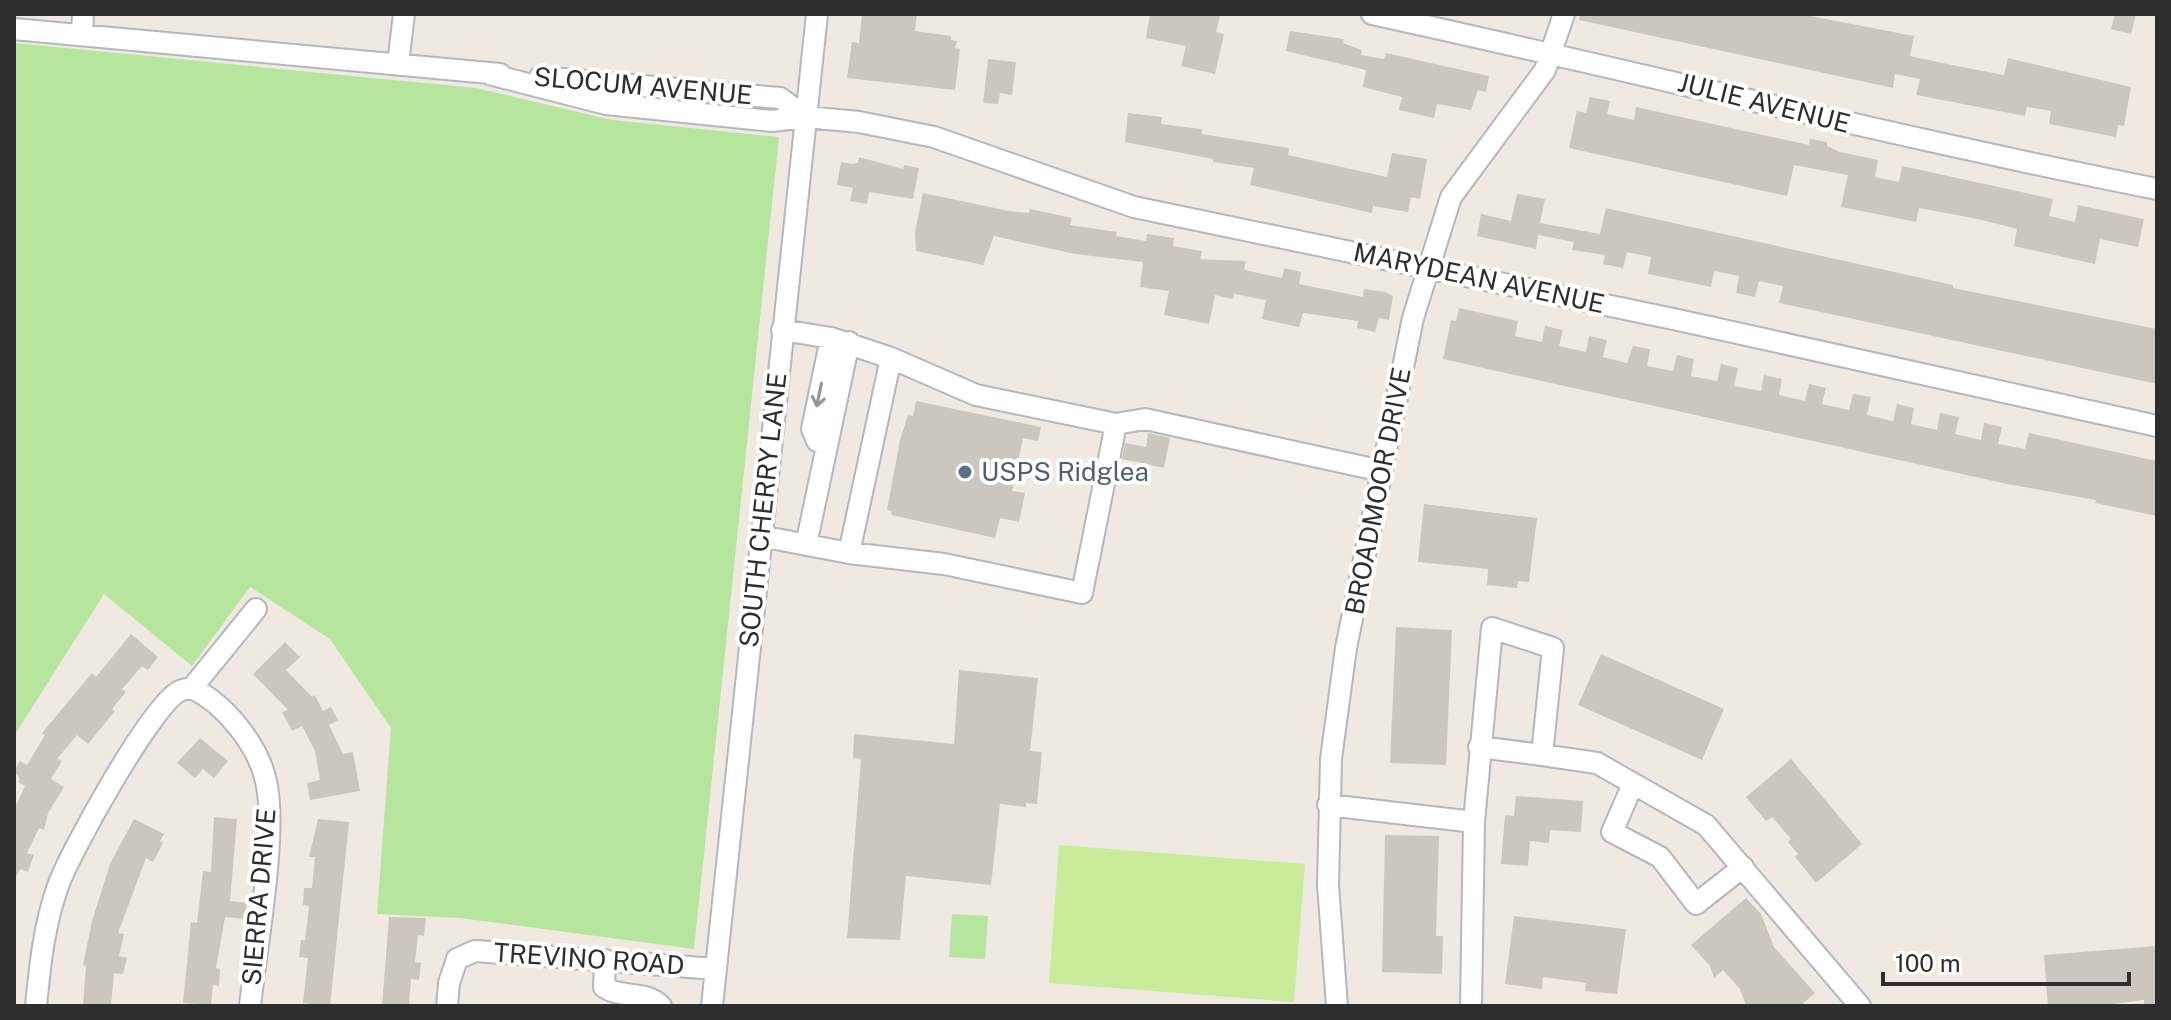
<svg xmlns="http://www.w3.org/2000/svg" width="2171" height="1020" viewBox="0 0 2171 1020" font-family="'Public Sans',sans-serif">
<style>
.green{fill:#b6e59e}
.pitch{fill:#c9ec9a}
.building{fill:#cbc7bf}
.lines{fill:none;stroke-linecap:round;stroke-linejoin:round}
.minor-casing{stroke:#b4b7c1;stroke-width:24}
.minor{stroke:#fff;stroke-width:20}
.oneway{stroke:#969696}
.service-dot{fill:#5c6f8a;stroke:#fff;stroke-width:3}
.labels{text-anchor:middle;stroke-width:8;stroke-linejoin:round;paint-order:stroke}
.street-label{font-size:26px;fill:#2e2e2e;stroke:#fff}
.service-label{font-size:26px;fill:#4e5e75;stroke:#fff;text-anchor:start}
</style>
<rect width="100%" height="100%" fill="#efe9e1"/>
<path class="green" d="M 14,43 L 476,88 L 612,120 L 779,137 L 694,949 L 460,918 L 377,914 L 391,728 L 330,639 L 250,587 L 192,666 L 104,594 L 14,736 Z
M 952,914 L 988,916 L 985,959 L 949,957 Z"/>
<path class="pitch" d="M 1059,845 L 1305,864 L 1294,1002 L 1049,983 Z"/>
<path class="building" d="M 862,14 L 917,14 L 915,31 L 951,36 L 951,40 L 957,41 L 955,48 L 960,49 L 955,90 L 847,78 L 852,42 L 859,43 Z
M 1150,14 L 1220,16 L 1216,32 L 1224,34 L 1215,74 L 1181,66 L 1186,46 L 1146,38 Z
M 1580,14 L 1800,14 L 1914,36 L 1910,56 L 1952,65 L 2004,75 L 2008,58 L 2131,87 L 2124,126 L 2118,125 L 2116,137 L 2049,124 L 2051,111 L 2027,107 L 2025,116 L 1916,95 L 1920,79 L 1895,74 L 1893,88 L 1579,20 Z
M 2115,14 L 2136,14 L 2131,34 L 2111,29 Z
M 1290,31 L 1344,39 L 1343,43 L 1362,50 L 1361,55 L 1384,59 L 1386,53 L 1489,76 L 1486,92 L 1478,90 L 1471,110 L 1437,104 L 1434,118 L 1399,110 L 1402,97 L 1363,87 L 1366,70 L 1286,51 Z
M 988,59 L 1016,62 L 1012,95 L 1000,93 L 998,104 L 983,103 Z
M 1590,97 L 1610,101 L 1607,114 L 1634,120 L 1636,107 L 1809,145 L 1810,139 L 1827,142 L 1827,146 L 1840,152 L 1878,160 L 1875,177 L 1899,182 L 1902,166 L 2053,199 L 2049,216 L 2075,222 L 2078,205 L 2144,219 L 2138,247 L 2100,239 L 2095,264 L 2014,246 L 2017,229 L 1978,219 L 1919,208 L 1916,222 L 1841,207 L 1848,175 L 1794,165 L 1787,196 L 1569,148 L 1577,111 L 1586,113 Z
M 1128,113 L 1162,117 L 1161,124 L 1202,129 L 1202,134 L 1289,148 L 1288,155 L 1387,177 L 1392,153 L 1427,159 L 1420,199 L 1411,197 L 1408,212 L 1373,206 L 1372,213 L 1250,185 L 1254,168 L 1213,162 L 1213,159 L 1125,142 Z
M 859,157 L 903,169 L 904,165 L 919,168 L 913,199 L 869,192 L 867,204 L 850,201 L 853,188 L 837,185 L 841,162 L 852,164 L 858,163 Z
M 923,193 L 1009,211 L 1029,213 L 1030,209 L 1054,214 L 1072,218 L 1070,225 L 1117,232 L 1116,236 L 1146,241 L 1147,234 L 1174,238 L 1173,246 L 1202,251 L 1200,259 L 1246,261 L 1244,269 L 1249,271 L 1282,278 L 1284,268 L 1301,272 L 1299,284 L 1363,297 L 1364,289 L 1385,292 L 1393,296 L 1389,320 L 1379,318 L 1375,332 L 1357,328 L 1358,321 L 1303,313 L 1299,327 L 1262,319 L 1266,300 L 1234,294 L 1233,299 L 1215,295 L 1209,324 L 1164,315 L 1169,291 L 1140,287 L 1143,262 L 1075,254 L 994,236 L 983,265 L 916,251 L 915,232 Z
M 1517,194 L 1545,199 L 1540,223 L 1600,234 L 1606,208 L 1953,285 L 1953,288 L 2157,329 L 2157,384 L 1779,303 L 1783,286 L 1759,281 L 1755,297 L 1736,293 L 1739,276 L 1714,271 L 1711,287 L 1648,274 L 1651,257 L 1627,252 L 1623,268 L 1603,264 L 1605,255 L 1572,250 L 1574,242 L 1538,235 L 1536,249 L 1477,236 L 1481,214 L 1511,221 Z
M 1459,308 L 1518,321 L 1515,336 L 1542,342 L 1545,326 L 1563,330 L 1559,346 L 1586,352 L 1589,336 L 1607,340 L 1603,357 L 1627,363 L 1633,346 L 1650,349 L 1647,366 L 1673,371 L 1677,355 L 1694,359 L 1691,376 L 1717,381 L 1721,364 L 1738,368 L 1734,386 L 1761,391 L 1764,375 L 1782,379 L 1779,395 L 1805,401 L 1809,384 L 1826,388 L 1822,404 L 1849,410 L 1853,394 L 1871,397 L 1867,415 L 1893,421 L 1897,404 L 1914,408 L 1911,424 L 1937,430 L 1940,413 L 1959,417 L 1955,434 L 1981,440 L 1984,423 L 2002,427 L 1998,444 L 2025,449 L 2029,433 L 2157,461 L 2157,516 L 2095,503 L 2096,500 L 2007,484 L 1443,359 L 1451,320 L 1456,321 Z
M 916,401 L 1041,427 L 1038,441 L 1023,438 L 1012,491 L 1025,493 L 1019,522 L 1000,518 L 995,538 L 891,515 L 892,511 L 887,510 L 900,440 L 908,415 L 913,416 Z
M 1148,433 L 1170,438 L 1164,468 L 1122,459 L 1125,443 L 1146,447 Z
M 1424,504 L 1537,518 L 1529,582 L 1518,581 L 1517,588 L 1487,585 L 1488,569 L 1418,562 Z
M 1396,627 L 1452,630 L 1446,765 L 1390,763 Z
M 131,634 L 158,657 L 148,670 L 142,666 L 122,689 L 126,692 L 112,709 L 115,711 L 88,744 L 77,735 L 57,759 L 62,761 L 51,779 L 64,787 L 48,813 L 44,830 L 39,828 L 27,853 L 34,855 L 28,872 L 20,869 L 14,882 L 14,810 L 25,786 L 18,782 L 20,779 L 14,771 L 20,761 L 27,765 L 45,735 L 42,733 L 92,673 L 96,677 Z
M 285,642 L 300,657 L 286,670 L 312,697 L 315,695 L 323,711 L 331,707 L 338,720 L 329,725 L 343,754 L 353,752 L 360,791 L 310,800 L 307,783 L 320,780 L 315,751 L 302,726 L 292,731 L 282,712 L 288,710 L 253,674 Z
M 1601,654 L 1724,709 L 1702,760 L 1578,705 Z
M 959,670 L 1038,678 L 1030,751 L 1042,752 L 1037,804 L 1026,803 L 1026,807 L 1000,804 L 991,885 L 906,876 L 900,940 L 847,938 L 861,759 L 853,758 L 854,734 L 954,744 Z
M 200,738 L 228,761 L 214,778 L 203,769 L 195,778 L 177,763 Z
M 1791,759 L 1862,844 L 1816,883 L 1795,857 L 1798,854 L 1788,842 L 1791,839 L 1772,817 L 1766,821 L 1746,797 Z
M 1516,796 L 1583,801 L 1581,832 L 1550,830 L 1549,843 L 1530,841 L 1528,866 L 1501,864 L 1505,815 L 1514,816 Z
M 214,817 L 237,819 L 230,901 L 247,903 L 245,919 L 225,917 L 216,968 L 220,969 L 219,986 L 213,985 L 211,1005 L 183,1003 L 191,922 L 197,923 L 203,871 L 211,872 Z
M 134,819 L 164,834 L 160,841 L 163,843 L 153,862 L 146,858 L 118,933 L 124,934 L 119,956 L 127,958 L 123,974 L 114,973 L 111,1006 L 83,1006 L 86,966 L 83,965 L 92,921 L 110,864 Z
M 318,819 L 349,822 L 330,1006 L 303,1003 L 308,958 L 299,957 L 301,940 L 305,940 L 309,906 L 303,905 L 304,888 L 312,888 L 315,857 L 309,857 Z
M 1385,835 L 1439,836 L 1436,936 L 1443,936 L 1442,974 L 1382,972 Z
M 1746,898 L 1761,914 L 1774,947 L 1815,993 L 1800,1006 L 1746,1006 L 1740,989 L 1723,970 L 1714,978 L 1710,966 L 1691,945 Z
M 1514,916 L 1626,929 L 1617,994 L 1585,991 L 1586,983 L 1543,977 L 1542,989 L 1505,984 Z
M 389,917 L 426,918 L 424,936 L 418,935 L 415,962 L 421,963 L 419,980 L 411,979 L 409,1006 L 382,1006 Z
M 2157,946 L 2157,1006 L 2144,1006 L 2144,1000 L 2097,1006 L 2048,1006 L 2044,955 Z"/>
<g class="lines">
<g class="minor-casing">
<path id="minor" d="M 1372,14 C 1634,71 1894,137 2157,189
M 14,29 L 500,74
M 82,35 L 83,14
M 398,64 L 404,14
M 489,74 L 606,104 L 772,121 L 806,117 L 859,122 L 934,137 L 1134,207 L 1678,320 L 2157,426
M 540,77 L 780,98 L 806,117
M 891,358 L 976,395 L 1116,424 L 1145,419 L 1382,471
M 827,445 L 817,441 L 812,429 L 831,338
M 761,536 L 849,553 L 891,358 L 831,338 L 782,330
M 806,545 L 849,342
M 849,553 L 944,564 L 1082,593 L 1116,424
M 192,688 L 256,609
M 1542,755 L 1597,763 L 1706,825 L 1860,1006
M 1633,784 L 1612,832 L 1660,857 L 1696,904 L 1743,867
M 1328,805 L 1474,822 L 1471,1006
M 1474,822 L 1492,628 L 1553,648 L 1542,755 L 1479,747
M 605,960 L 604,987 C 621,999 646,990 661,1006
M 36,1006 C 40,965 44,925 58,886 C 69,854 153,702 180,691 C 183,689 188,689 192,688 C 225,704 258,745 266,781 C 278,833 256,949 250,1006
M 447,1006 L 449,983 L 457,959 L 475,951 L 716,969
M 712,1006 L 817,14
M 1337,1006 L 1328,885 L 1331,759 L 1346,648 L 1413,318 L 1451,197 L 1545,70 L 1564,14"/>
</g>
<use href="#minor" class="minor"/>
</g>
<defs><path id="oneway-shaft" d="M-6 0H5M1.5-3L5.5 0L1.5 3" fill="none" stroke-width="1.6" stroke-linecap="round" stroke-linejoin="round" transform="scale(2)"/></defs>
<use class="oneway" href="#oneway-shaft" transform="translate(819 395) rotate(102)"/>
<circle class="service-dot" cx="965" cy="472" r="8"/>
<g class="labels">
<g class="street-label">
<text transform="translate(643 86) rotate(5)" y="9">SLOCUM AVENUE</text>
<text transform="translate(1764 103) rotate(14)" y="9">JULIE AVENUE</text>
<text transform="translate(1479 278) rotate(12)" y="9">MARYDEAN AVENUE</text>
<text transform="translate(1378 491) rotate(-79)" y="9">BROADMOOR DRIVE</text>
<text transform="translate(763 510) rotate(-84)" y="9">SOUTH CHERRY LANE</text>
<text transform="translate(259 897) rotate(-85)" y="9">SIERRA DRIVE</text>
<text transform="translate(589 959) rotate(4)" y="9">TREVINO ROAD</text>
</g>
<g class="service-label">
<text x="981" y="481">USPS Ridglea</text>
</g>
</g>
<rect width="2171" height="1020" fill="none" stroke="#2e2e2e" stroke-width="32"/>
<path d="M1883 972v12h246v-12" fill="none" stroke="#2e2e2e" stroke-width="4"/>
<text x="1895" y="972" font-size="24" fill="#2e2e2e" stroke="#ffffff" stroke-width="6" paint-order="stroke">100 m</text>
</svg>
